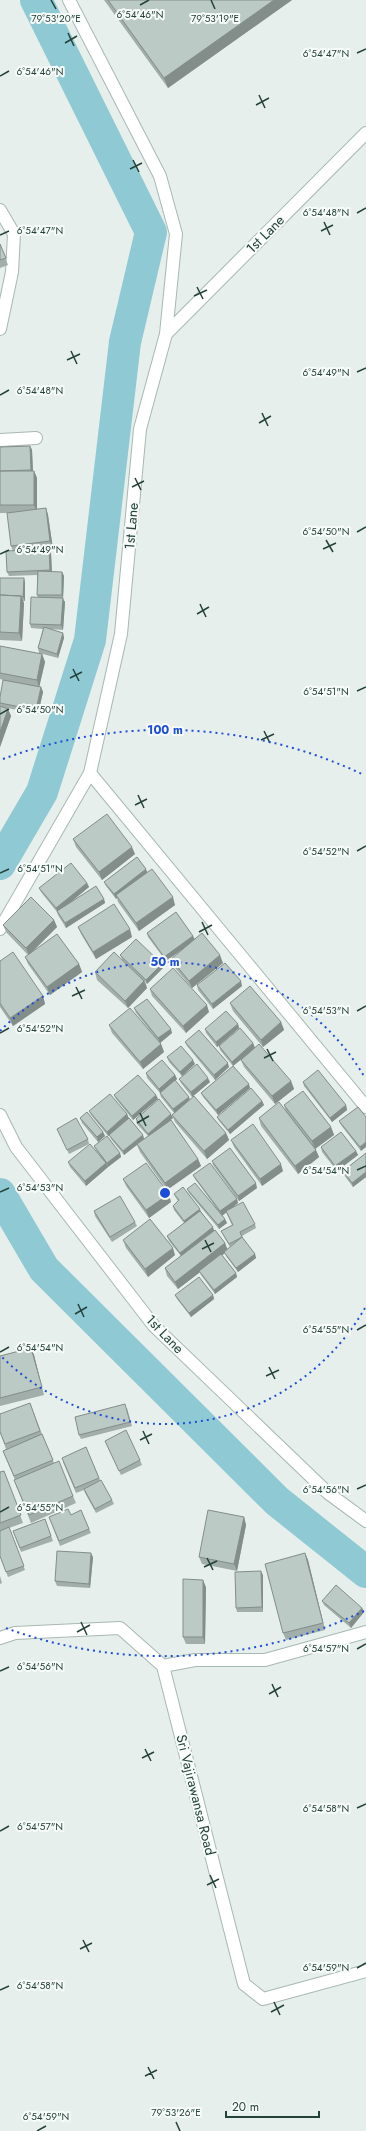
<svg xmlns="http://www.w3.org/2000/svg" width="366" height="2131" viewBox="0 0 366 2131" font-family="Jost,sans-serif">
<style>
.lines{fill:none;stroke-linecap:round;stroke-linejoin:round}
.canal{stroke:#8ec9d4;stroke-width:32}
.minor-casing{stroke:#a8b8b2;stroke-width:14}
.minor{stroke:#fff;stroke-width:12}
.wall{fill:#a1aea9}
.shaded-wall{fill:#838d89}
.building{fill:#bbcac4;stroke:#838d89}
.ticks{fill:none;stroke:#24423a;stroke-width:1.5}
.ring{fill:none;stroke:#1d4ed8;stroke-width:2;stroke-dasharray:2 4}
.labels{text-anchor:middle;stroke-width:4;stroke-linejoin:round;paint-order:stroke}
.street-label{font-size:14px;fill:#24423a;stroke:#f7fbf9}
.ticks-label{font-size:10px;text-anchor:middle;fill:#24423a;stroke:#f7fbf9;stroke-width:4;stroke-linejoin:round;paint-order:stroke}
.centre{fill:#1d4ed8;stroke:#f7fbf9;stroke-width:2}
.ring-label{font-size:12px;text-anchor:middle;font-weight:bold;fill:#1d4ed8;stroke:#f7fbf9;stroke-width:4;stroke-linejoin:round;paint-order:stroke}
</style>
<rect width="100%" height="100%" fill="#e6efeb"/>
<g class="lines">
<path class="canal" d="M 0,864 L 42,792 L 90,640 L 125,342 L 151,232 L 36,0
M 0,1194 L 44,1269 L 277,1501 L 366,1572"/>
<g class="minor-casing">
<path id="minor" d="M 69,0 L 160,176 L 176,234 L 166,334
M 0,210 L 14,234 L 12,272 L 0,329
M 0,440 L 36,438
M 90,773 L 366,1107
M 0,929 L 90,773 L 121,634 L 140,429 L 166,334 L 366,133
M 0,1115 L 16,1147 L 154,1326 L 328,1493 L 366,1521
M 0,1638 L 15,1633 L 120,1628 L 163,1666 L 244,1984 L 263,1999 L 366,1971
M 163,1666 L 195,1660 L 265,1660 L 366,1632"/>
</g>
<use href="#minor" class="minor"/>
</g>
<path class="wall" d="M 104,0 L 292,0 L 168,88 Z
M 0,244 L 8,265 L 0,268 Z
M 30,446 L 32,450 L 33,471 L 34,471 L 37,478 L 37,509 L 46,508 L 48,515 L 53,549 L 50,549 L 51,553 L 52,572 L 62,572 L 64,576 L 63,599 L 65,602 L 63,630 L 49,629 L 63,633 L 64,638 L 58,658 L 39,653 L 38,648 L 43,629 L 31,628 L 30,624 L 38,597 L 37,595 L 37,575 L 9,576 L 7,572 L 13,551 L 11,546 L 9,513 L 0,513 L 0,447 Z
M 0,578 L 24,578 L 25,583 L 25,601 L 23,601 L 24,603 L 22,641 L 0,640 Z
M 0,646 L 42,654 L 45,662 L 39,687 L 41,687 L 43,692 L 38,714 L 7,708 L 11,716 L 0,747 L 0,697 L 6,681 L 0,679 L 0,683 Z
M 73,839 L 135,854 L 102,880 L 76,847 Z
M 147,872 L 175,905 L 139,931 L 118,902 L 117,898 L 116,899 L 106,886 L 104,882 Z
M 87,883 L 89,887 L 70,902 L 104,899 L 105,903 L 66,928 L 58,915 L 57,912 L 41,892 L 39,888 Z
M 54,920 L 57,927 L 32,952 L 79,964 L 82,972 L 50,995 L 28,964 L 25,957 L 28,955 L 6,932 L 3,925 Z
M 78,927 L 132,937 L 96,959 L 81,934 Z
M 147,933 L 193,936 L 195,940 L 223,963 L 192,988 L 174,967 L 171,959 L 190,944 L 166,961 L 148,937 Z
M 120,955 L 162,964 L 163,968 L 147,984 L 145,981 L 147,988 L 128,1008 L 97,980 L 95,972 L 122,959 Z
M 0,961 L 43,996 L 45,1004 L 13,1026 L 0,1007 Z
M 197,985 L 242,986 L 213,1009 L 198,990 Z
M 150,989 L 209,1012 L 186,1033 L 152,996 Z
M 230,1003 L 281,1022 L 284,1030 L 263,1047 L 233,1011 Z
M 134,1008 L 172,1033 L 160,1043 L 136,1013 Z
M 238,1024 L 239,1028 L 217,1047 L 206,1033 L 205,1029 Z
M 109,1025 L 161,1044 L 164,1052 L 143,1069 L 112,1033 Z
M 185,1042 L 229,1067 L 215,1080 L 187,1046 Z
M 253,1043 L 255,1048 L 233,1066 L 250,1088 L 218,1115 L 203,1097 L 201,1093 L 233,1066 L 220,1050 L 219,1046 Z
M 167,1057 L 195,1064 L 182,1076 L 169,1062 Z
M 241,1060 L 291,1081 L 294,1089 L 275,1104 L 244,1067 Z
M 146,1073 L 175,1075 L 177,1079 L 175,1081 L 189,1097 L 190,1100 L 226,1133 L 229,1140 L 207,1159 L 175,1122 L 172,1115 L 174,1113 L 161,1097 L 160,1093 L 147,1078 Z
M 179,1079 L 210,1082 L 192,1097 L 181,1083 Z
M 303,1082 L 346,1105 L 347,1110 L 332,1122 L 304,1086 Z
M 114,1095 L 156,1095 L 158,1099 L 133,1120 L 116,1099 Z
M 262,1101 L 264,1105 L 230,1134 L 219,1121 L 217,1117 Z
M 284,1105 L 331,1127 L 334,1135 L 315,1149 L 319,1157 L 298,1174 L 261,1126 L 259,1118 L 286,1112 Z
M 89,1111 L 127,1114 L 129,1118 L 143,1135 L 144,1139 L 148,1136 L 137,1124 L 136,1119 L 173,1118 L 166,1124 L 198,1159 L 201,1166 L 167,1190 L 140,1152 L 137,1145 L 124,1155 L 111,1139 L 109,1135 L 108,1136 L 91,1115 Z
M 366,1117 L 361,1151 L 341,1125 L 339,1121 Z
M 80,1118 L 103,1132 L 105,1136 L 98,1142 L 82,1123 Z
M 57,1129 L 88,1139 L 89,1144 L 69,1154 Z
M 231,1140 L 283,1171 L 262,1186 L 234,1147 Z
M 94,1146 L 120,1153 L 121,1157 L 108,1167 L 106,1164 L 108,1167 L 86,1186 L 70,1167 L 68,1162 L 102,1158 L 96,1150 Z
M 321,1147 L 356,1151 L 358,1155 L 337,1171 L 322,1152 Z
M 366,1153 L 366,1177 L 353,1187 L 344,1175 L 343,1171 Z
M 212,1161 L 257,1188 L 239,1201 L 213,1165 Z
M 193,1175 L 237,1199 L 238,1203 L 233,1207 L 255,1224 L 256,1228 L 242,1236 L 243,1239 L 255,1254 L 256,1258 L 238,1272 L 226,1256 L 225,1253 L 222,1255 L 236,1273 L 237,1277 L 215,1294 L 201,1275 L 200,1272 L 178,1289 L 167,1276 L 165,1268 L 181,1256 L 169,1241 L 167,1236 L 184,1223 L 174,1210 L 173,1206 L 178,1201 L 176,1198 L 174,1194 L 202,1213 L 214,1230 L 225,1243 L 227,1249 L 230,1247 L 223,1235 L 221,1231 L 232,1225 L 226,1212 L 222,1215 L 227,1223 L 219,1229 L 189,1193 L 187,1189 L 217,1209 L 195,1179 Z
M 123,1179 L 171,1202 L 149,1218 L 126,1186 Z
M 94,1211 L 135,1222 L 137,1226 L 112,1242 L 95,1216 Z
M 123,1240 L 175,1255 L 148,1277 L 126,1248 Z
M 175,1295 L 213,1295 L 214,1299 L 191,1317 L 177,1299 Z
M 31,1348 L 34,1355 L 44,1395 L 0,1406 L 0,1356 Z
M 30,1403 L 42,1434 L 54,1463 L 73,1496 L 76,1503 L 31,1523 L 17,1488 L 14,1480 L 15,1480 L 3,1451 L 6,1449 L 0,1432 Z
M 127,1408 L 132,1426 L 81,1439 L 79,1435 Z
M 105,1441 L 140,1460 L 142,1465 L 121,1475 Z
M 86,1447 L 100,1480 L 112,1500 L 114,1504 L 96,1513 L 85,1493 L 84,1490 L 76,1493 L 63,1462 Z
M 4,1471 L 23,1523 L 9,1528 L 25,1570 L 8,1577 L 0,1556 L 0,1472 Z
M 81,1510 L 91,1533 L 60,1546 L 49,1517 L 71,1515 Z
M 244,1517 L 246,1525 L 237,1571 L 202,1564 L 199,1557 Z
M 45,1519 L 53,1541 L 21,1552 L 13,1531 Z
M 305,1553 L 308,1560 L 325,1630 L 286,1640 L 283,1633 Z
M 93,1557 L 90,1588 L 57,1586 L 55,1581 Z
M 263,1575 L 263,1612 L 237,1612 L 236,1608 Z
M 0,1576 L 2,1583 L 0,1584 Z
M 206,1587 L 205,1644 L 186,1644 L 183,1637 Z
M 322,1601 L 362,1608 L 364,1612 L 351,1628 L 324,1605 Z"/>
<path class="shaded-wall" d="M 274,0 L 292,0 L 168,88 L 164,78 Z
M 30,446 L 32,450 L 33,474 L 31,470 Z
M 34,471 L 37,478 L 37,513 L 34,505 Z
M 46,508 L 48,515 L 53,549 L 50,541 Z
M 49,549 L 51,553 L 52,574 L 50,570 Z
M 62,572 L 64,576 L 63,599 L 65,602 L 63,630 L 61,625 L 63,599 L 62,595 Z
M 24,578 L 25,583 L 25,601 L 23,597 Z
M 21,596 L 24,603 L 22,641 L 19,633 Z
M 63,633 L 64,638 L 58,658 L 57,654 Z
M 42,654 L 45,662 L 39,688 L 37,680 Z
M 41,687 L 43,692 L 38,714 L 36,710 Z
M 8,709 L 11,716 L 0,747 L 0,732 Z
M 132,847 L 135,854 L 102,880 L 99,872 Z
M 146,869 L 148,874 L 116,895 L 117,898 L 116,899 L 114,894 Z
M 87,883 L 89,887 L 58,913 L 56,908 Z
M 173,897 L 175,905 L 139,931 L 136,923 Z
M 104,899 L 105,903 L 66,928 L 65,923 Z
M 54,920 L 57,927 L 29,955 L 26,948 Z
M 130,929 L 132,937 L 96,959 L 93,952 Z
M 193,936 L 195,940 L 166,961 L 164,957 Z
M 220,955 L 223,963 L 192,988 L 189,981 Z
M 79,964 L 82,972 L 50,995 L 47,987 Z
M 162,964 L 163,968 L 147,984 L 146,980 Z
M 144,981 L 147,988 L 128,1008 L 125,1001 Z
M 241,981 L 242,986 L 213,1009 L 212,1004 Z
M 43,996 L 45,1004 L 13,1026 L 10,1018 Z
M 207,1005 L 209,1012 L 186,1033 L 183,1026 Z
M 281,1022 L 284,1030 L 263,1047 L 261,1040 Z
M 238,1024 L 239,1028 L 217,1047 L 216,1042 Z
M 171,1029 L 172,1033 L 160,1043 L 158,1038 Z
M 253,1043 L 255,1048 L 233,1066 L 232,1062 Z
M 161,1044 L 164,1052 L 143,1069 L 140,1062 Z
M 193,1060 L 195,1064 L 182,1076 L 180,1072 Z
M 228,1063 L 229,1067 L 215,1080 L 214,1075 Z
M 175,1075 L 177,1079 L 160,1093 L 159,1089 Z
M 208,1078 L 210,1082 L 192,1097 L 191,1092 Z
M 291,1081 L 294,1089 L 275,1104 L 272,1096 Z
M 249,1084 L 250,1088 L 218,1115 L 216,1110 Z
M 156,1095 L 158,1099 L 133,1120 L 132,1116 Z
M 189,1097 L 190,1101 L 175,1114 L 173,1109 Z
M 262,1101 L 264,1105 L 230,1134 L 228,1130 Z
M 346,1105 L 347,1110 L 332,1122 L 330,1118 Z
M 127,1114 L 129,1119 L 108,1136 L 107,1132 Z
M 171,1114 L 173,1118 L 149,1138 L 148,1134 Z
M 331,1127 L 334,1135 L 315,1149 L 312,1141 Z
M 103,1132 L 105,1136 L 98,1142 L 97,1137 Z
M 226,1133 L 229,1140 L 207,1159 L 204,1151 Z
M 143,1135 L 144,1139 L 124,1155 L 123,1151 Z
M 366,1142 L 366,1147 L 361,1151 L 360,1147 Z
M 316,1150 L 319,1157 L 298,1174 L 295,1166 Z
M 356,1151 L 358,1155 L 337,1171 L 335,1166 Z
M 120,1153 L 121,1157 L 108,1167 L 107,1163 Z
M 198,1159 L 201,1166 L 167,1190 L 165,1183 Z
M 106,1163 L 108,1167 L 86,1186 L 85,1181 Z
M 281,1164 L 283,1171 L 262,1186 L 260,1179 Z
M 366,1172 L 366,1177 L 353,1187 L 352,1183 Z
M 256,1183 L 257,1188 L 239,1201 L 238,1196 Z
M 169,1194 L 171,1202 L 149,1218 L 146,1210 Z
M 237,1199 L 238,1203 L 222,1216 L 220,1211 Z
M 200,1209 L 202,1214 L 186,1226 L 184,1221 Z
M 225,1219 L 227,1223 L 219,1229 L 218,1225 Z
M 213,1227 L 214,1231 L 181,1257 L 180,1253 Z
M 225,1243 L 228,1251 L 224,1252 L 225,1253 L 178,1289 L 175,1282 Z
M 173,1248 L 175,1255 L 148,1277 L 145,1269 Z
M 255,1254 L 256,1258 L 238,1272 L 236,1268 Z
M 236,1273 L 237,1277 L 215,1294 L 214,1290 Z
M 213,1295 L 214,1299 L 191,1317 L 189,1313 Z
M 31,1348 L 34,1355 L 44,1395 L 42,1387 Z
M 244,1517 L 246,1525 L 237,1571 L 234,1564 Z
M 91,1553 L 93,1557 L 90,1588 L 89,1584 Z
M 305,1553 L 308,1560 L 325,1630 L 323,1623 Z
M 261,1571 L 263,1575 L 263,1612 L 262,1607 Z
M 203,1580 L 206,1587 L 205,1644 L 203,1637 Z
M 362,1608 L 364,1612 L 351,1628 L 349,1623 Z"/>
<path class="building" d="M 108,0 L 274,0 L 164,78 Z
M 0,244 L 6,258 L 0,260 Z
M 30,446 L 31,470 L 0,471 L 0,447 Z
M 0,471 L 34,471 L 34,505 L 0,505 Z
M 46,508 L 50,541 L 11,546 L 7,513 Z
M 49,549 L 50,570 L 7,572 L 6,551 Z
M 38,571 L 62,572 L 62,595 L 37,595 Z
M 0,578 L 24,578 L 23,597 L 21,596 L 0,595 Z
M 0,595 L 21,596 L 19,633 L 0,632 Z
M 31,597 L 63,598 L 61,625 L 30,624 Z
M 44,627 L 63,633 L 57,654 L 38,648 Z
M 0,646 L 42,654 L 37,680 L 0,673 Z
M 3,680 L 41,687 L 36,710 L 0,703 L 0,697 Z
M 0,706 L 8,709 L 0,732 Z
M 107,814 L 132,847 L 99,872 L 73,839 Z
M 137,857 L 146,869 L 114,894 L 104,882 Z
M 71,863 L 87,883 L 56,908 L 39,888 Z
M 152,869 L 173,897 L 136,923 L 116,895 Z
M 96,886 L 104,899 L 65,923 L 57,911 Z
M 31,897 L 54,920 L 26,948 L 3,925 Z
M 114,904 L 130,929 L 93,952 L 78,927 Z
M 176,912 L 193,936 L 164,957 L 147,933 Z
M 202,933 L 220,955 L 189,981 L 171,959 Z
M 57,934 L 79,964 L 47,987 L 25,957 Z
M 136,939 L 162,964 L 146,980 L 120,955 Z
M 13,952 L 43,996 L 10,1018 L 0,1003 L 0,961 Z
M 114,952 L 144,981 L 125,1001 L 95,972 Z
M 225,963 L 241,981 L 212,1004 L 197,985 Z
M 173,968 L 207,1005 L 183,1026 L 150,989 Z
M 250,986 L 281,1022 L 261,1040 L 230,1003 Z
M 147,999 L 171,1029 L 158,1038 L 134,1008 Z
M 130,1008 L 161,1044 L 140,1062 L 109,1025 Z
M 226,1011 L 238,1024 L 216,1042 L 205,1029 Z
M 240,1028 L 253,1043 L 232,1062 L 219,1046 Z
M 199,1030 L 228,1063 L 214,1075 L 185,1042 Z
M 259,1044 L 291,1081 L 272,1096 L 241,1060 Z
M 181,1046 L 193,1060 L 180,1072 L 167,1057 Z
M 162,1060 L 175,1075 L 159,1089 L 146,1073 Z
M 197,1064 L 208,1078 L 191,1092 L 179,1079 Z
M 233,1066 L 249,1084 L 216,1110 L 201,1093 Z
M 318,1070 L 346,1105 L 330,1118 L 303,1082 Z
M 138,1075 L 156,1095 L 132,1116 L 114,1095 Z
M 175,1080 L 189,1097 L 173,1109 L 160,1093 Z
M 251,1088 L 262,1101 L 228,1130 L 217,1117 Z
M 303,1091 L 331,1127 L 312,1141 L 284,1105 Z
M 110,1094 L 127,1114 L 107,1132 L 89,1111 Z
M 194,1096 L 226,1133 L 204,1151 L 172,1115 Z
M 159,1099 L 171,1114 L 148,1134 L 136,1119 Z
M 279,1102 L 316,1150 L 295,1166 L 259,1118 Z
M 358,1107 L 366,1117 L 366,1142 L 360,1147 L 339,1121 Z
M 87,1112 L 103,1132 L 97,1137 L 80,1118 Z
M 76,1118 L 88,1139 L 67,1150 L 57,1129 Z
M 129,1118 L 143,1135 L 123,1151 L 109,1135 Z
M 171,1120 L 198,1159 L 165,1183 L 137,1144 Z
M 253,1124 L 281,1164 L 260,1179 L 231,1140 Z
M 341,1132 L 356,1151 L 335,1166 L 321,1147 Z
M 107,1136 L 120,1153 L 107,1163 L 94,1146 Z
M 90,1144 L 106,1163 L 85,1181 L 68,1162 Z
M 230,1148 L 256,1183 L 238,1196 L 212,1161 Z
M 366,1153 L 366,1172 L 352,1183 L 343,1171 Z
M 146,1163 L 169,1194 L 146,1210 L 123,1179 Z
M 210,1163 L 237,1199 L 220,1211 L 193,1175 Z
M 195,1183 L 225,1219 L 218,1225 L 187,1189 Z
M 183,1187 L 200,1209 L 184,1221 L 173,1206 L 179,1200 L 174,1194 Z
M 120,1196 L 135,1222 L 110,1237 L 94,1211 Z
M 243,1202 L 255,1224 L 240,1232 L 242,1237 L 229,1244 L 221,1231 L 233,1225 L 226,1211 Z
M 200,1211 L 213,1227 L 180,1253 L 167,1236 Z
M 150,1219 L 173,1248 L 145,1269 L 123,1240 Z
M 215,1230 L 225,1243 L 175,1282 L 165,1268 Z
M 242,1237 L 255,1254 L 236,1268 L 224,1252 Z
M 221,1254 L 236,1273 L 214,1290 L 199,1271 Z
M 199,1277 L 213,1295 L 189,1313 L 175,1295 Z
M 31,1348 L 42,1387 L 0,1398 L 0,1356 Z
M 30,1403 L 40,1431 L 5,1444 L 0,1432 L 0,1414 Z
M 125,1404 L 130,1422 L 79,1435 L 75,1417 Z
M 126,1430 L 140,1460 L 119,1471 L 105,1441 Z
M 42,1434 L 53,1460 L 14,1476 L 3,1451 Z
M 86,1447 L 99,1478 L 75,1488 L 62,1458 Z
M 59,1461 L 73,1496 L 29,1515 L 14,1480 Z
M 4,1471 L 21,1515 L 0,1523 L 0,1472 Z
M 101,1480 L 112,1500 L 95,1509 L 84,1489 Z
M 68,1509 L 71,1515 L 81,1510 L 89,1529 L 59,1541 L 49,1517 Z
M 208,1510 L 244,1517 L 234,1564 L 199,1557 Z
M 45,1519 L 51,1536 L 20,1548 L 13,1531 Z
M 9,1527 L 24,1566 L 6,1572 L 0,1556 L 0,1531 Z
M 57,1551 L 91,1553 L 89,1584 L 55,1581 Z
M 305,1553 L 323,1623 L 283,1633 L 265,1564 Z
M 261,1571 L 262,1607 L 236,1608 L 235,1572 Z
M 183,1579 L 203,1580 L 203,1637 L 183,1637 Z
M 336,1585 L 362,1608 L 349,1623 L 322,1601 Z"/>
<path class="ticks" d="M 51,0 L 56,9M 211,0 L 215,9M 140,5 L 149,0M 68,33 L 74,46M 65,43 L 77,36M 357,53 L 366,49M 0,76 L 9,71M 259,95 L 265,108M 256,105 L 269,98M 133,160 L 139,172M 130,169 L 142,163M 357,213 L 366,208M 324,222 L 330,235M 321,231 L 333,225M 0,235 L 9,231M 197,287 L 203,299M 194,296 L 207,290M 71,351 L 77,364M 67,360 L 80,354M 357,372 L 366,368M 0,395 L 9,390M 262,413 L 268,426M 259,423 L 271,416M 135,478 L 141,490M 132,487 L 144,481M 357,532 L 366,527M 326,540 L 333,552M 323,549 L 336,543M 0,554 L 9,550M 200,604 L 206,617M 197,614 L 209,607M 73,669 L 79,681M 70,678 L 82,672M 357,691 L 366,687M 0,714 L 9,709M 264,731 L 270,743M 261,740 L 274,734M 138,795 L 144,808M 135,805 L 147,799M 357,851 L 366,846M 0,873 L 9,869M 202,922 L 208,935M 199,932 L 212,925M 76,987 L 82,999M 72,996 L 85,990M 357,1011 L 366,1006M 0,1033 L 9,1028M 267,1049 L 273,1061M 264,1058 L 276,1052M 140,1113 L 146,1126M 137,1123 L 149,1116M 357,1170 L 366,1166M 0,1192 L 9,1188M 205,1240 L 211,1252M 202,1249 L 214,1243M 78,1304 L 84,1317M 75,1314 L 87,1307M 357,1330 L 366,1325M 0,1352 L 9,1347M 269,1367 L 275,1379M 266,1376 L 279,1370M 143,1431 L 149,1444M 140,1440 L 152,1434M 357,1489 L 366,1485M 0,1512 L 9,1507M 207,1558 L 213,1570M 204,1567 L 217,1561M 81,1622 L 87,1635M 77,1632 L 90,1625M 357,1649 L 366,1644M 0,1671 L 9,1667M 272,1684 L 278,1697M 269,1694 L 281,1687M 145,1749 L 151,1761M 142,1758 L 154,1752M 357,1808 L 366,1804M 0,1831 L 9,1826M 210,1875 L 216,1888M 207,1885 L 219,1879M 83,1940 L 89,1952M 80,1949 L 92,1943M 357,1968 L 366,1963M 0,1990 L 9,1986M 274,2002 L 280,2015M 271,2012 L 284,2005M 148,2067 L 154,2079M 145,2076 L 157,2070M 176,2122 L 180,2131M 37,2131 L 46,2126"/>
<g class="ring">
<path d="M365 1308A231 231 0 0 1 0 1355M0 1031A231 231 0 0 1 365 1078"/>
<path d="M364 1611A463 463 0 0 1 3 1627M3 759A463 463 0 0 1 364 775"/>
</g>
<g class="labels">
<g class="street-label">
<text transform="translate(265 234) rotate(-45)" y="5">1st Lane</text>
<text transform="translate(131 526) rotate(-85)" y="5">1st Lane</text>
<text transform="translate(165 1334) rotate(46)" y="5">1st Lane</text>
<text transform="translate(196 1795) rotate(76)" y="5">Sri Vajirawansa Road</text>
</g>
</g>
<g class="ticks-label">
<text x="140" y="18">6°54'46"N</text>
<text x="56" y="22">79°53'20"E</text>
<text x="215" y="22">79°53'19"E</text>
<text x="326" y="57">6°54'47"N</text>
<text x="40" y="75">6°54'46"N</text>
<text x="326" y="216">6°54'48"N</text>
<text x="40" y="234">6°54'47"N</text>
<text x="326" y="376">6°54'49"N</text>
<text x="40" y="394">6°54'48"N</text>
<text x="326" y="535">6°54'50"N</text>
<text x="40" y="553">6°54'49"N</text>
<text x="326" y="695">6°54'51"N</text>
<text x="40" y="713">6°54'50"N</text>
<text x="326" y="855">6°54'52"N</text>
<text x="40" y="872">6°54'51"N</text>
<text x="326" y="1014">6°54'53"N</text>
<text x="40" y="1032">6°54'52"N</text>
<text x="326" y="1174">6°54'54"N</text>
<text x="40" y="1191">6°54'53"N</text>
<text x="326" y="1333">6°54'55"N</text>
<text x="40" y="1351">6°54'54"N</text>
<text x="326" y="1493">6°54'56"N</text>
<text x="40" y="1511">6°54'55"N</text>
<text x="326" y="1652">6°54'57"N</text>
<text x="40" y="1670">6°54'56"N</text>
<text x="326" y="1812">6°54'58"N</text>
<text x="40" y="1830">6°54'57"N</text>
<text x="326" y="1971">6°54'59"N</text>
<text x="40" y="1989">6°54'58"N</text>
<text x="176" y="2116">79°53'26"E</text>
<text x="46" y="2120">6°54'59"N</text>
</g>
<circle cx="165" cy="1193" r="6" class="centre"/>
<g class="ring-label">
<text x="165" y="734">100 m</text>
<text x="165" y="966">50 m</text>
</g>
<path d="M226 2111v6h93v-6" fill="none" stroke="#24423a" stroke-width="2"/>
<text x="232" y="2111" font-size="12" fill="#24423a" stroke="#f7fbf9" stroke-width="3" paint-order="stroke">20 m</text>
</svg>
